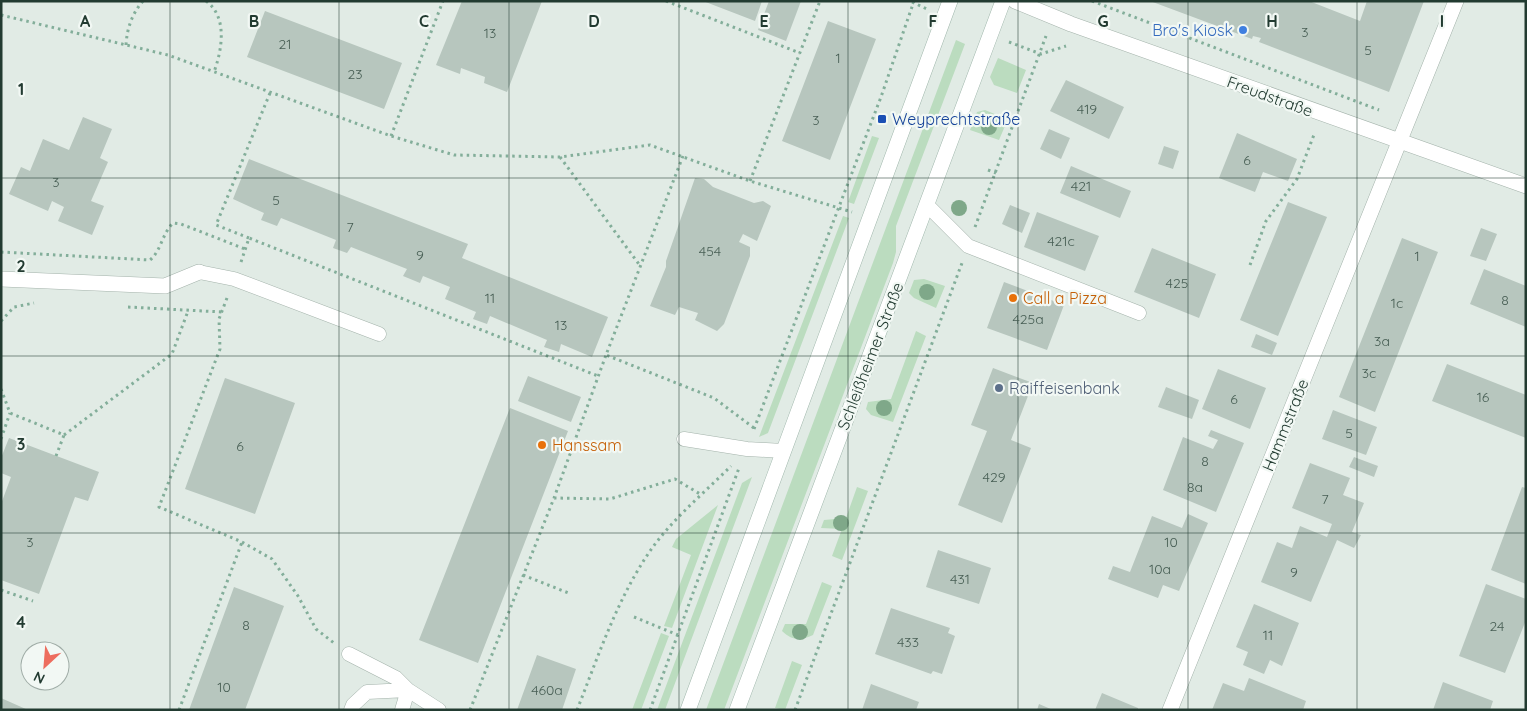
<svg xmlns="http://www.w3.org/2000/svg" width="1527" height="711" viewBox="0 0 1527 711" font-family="Quicksand,sans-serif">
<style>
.green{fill:#bbdcbf}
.building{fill:#b7c6be}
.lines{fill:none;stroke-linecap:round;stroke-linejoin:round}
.lane-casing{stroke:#a4b3ab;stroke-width:15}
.street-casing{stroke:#a4b3ab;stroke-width:16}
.secondary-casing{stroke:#a0b7ac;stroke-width:16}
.path{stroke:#83ae9a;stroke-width:3;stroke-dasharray:2.5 4;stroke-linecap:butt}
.lane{stroke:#fff;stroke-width:14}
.street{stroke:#fff;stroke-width:15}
.secondary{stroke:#fff;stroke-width:15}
.tree{fill:#7fa889}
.grid{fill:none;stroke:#223b31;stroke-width:1;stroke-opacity:0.55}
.shop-dot{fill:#3f7fe0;stroke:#f2f8f4;stroke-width:2}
.transit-dot{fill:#1a4fb4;stroke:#f2f8f4;stroke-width:2}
.food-dot{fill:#e8710a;stroke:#f2f8f4;stroke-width:2}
.service-dot{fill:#5c6f8a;stroke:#f2f8f4;stroke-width:2}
.labels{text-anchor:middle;stroke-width:4.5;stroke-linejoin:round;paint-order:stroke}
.number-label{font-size:14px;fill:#475e54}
.shop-label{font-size:16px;fill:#366cbe;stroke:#f2f8f4;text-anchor:end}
.street-label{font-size:16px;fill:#223b31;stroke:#f2f8f4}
.transit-label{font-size:16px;fill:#164399;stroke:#f2f8f4;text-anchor:start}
.food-label{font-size:16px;fill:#c56008;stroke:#f2f8f4;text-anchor:start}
.service-label{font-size:16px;fill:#4e5e75;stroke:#f2f8f4;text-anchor:start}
.grid-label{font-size:16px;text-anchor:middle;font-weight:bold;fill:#223b31;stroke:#f2f8f4;stroke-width:4.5;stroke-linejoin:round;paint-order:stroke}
</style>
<rect width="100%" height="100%" fill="#e1ebe5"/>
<path class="green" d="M 956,40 L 965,44 L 896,226 L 896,252 L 893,263 L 724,710 L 706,710 Z
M 998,58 L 1026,70 L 1017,93 L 994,85 L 990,77 Z
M 985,110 L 997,115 L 1005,126 L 999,140 L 970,130 L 977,112 Z
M 872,136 L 879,138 L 854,204 L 848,202 Z
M 843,216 L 849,218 L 768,433 L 759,437 Z
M 924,279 L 945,286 L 936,308 L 914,298 L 909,293 L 914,280 Z
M 916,331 L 926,336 L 893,422 L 871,415 L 866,409 L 868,402 L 891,399 Z
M 752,477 L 665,710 L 657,710 L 742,483 Z
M 857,487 L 868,491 L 842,560 L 832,556 L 842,529 L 821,528 L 824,520 L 846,518 Z
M 718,505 L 672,628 L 664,626 L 691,555 L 672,547 L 676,539 Z
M 822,582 L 832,586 L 813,635 C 800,641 793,641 782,631 L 785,624 L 806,624 Z
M 661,633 L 669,636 L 641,710 L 632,710 Z
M 792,661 L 802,665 L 785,710 L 775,708 Z"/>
<path class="building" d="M 462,1 L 542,1 L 507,92 L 484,83 L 485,77 L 461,68 L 460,74 L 436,65 Z
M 703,1 L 762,1 L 755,21 Z
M 769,1 L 801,1 L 786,41 L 758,30 Z
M 1150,1 L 1309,1 L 1360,21 L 1367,1 L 1424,1 L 1389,92 L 1259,42 L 1261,38 L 1253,36 L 1252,39 Z
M 265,11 L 402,63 L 384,109 L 247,57 Z
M 828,21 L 876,39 L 830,160 L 782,141 Z
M 1066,80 L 1124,107 L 1109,139 L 1050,111 Z
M 83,117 L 112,129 L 100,158 L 108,162 L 91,201 L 104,206 L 92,235 L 58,221 L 64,207 L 52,201 L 48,211 L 9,194 L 21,167 L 30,171 L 43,139 L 69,150 Z
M 1049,129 L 1070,138 L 1061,159 L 1040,149 Z
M 1237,133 L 1297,159 L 1288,181 L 1263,172 L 1255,192 L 1219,178 Z
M 1164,146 L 1179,151 L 1173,169 L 1158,164 Z
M 249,159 L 468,244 L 462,258 L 608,317 L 592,357 L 561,344 L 559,352 L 544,347 L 547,340 L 490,316 L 487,324 L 473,319 L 476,312 L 445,299 L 450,287 L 423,276 L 420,283 L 403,276 L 407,269 L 351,247 L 347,253 L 333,248 L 336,240 L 281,218 L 277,226 L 261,220 L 264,213 L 233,199 Z
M 1071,166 L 1131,191 L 1120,218 L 1060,193 Z
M 695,178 L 704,179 L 713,187 L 754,203 L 763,201 L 771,206 L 757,241 L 743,234 L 739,242 L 750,247 L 750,256 L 724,324 L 717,331 L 695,320 L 698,313 L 679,307 L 675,315 L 650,306 L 666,267 L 666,261 Z
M 1288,202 L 1327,217 L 1278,336 L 1240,320 Z
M 1010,205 L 1030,213 L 1022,233 L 1002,224 Z
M 1037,212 L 1099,236 L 1085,271 L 1024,247 Z
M 1481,228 L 1497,234 L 1486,261 L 1470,256 Z
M 1402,238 L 1438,252 L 1375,412 L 1339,397 Z
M 1152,248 L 1216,274 L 1199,318 L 1134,292 Z
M 1484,269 L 1526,286 L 1526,327 L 1470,304 Z
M 1004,282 L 1064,305 L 1047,350 L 987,328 Z
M 1256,334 L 1277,343 L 1272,355 L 1251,347 Z
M 1447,364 L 1526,395 L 1526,438 L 1432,401 Z
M 993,368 L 1033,383 L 1011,440 L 1031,448 L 1002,523 L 958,505 L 987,431 L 971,425 Z
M 1218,369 L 1266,388 L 1250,429 L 1202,409 Z
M 528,376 L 581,397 L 571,422 L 518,401 Z
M 225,378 L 295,403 L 255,514 L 185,489 Z
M 1166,387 L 1199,400 L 1192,419 L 1158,407 Z
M 510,408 L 568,431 L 478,663 L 419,640 Z
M 1333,410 L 1377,427 L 1366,455 L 1322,439 Z
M 1211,430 L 1244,443 L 1216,512 L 1163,490 L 1183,437 L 1213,449 L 1218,440 L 1208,436 Z
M 9,438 L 99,472 L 88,501 L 75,497 L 39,594 L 1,580 L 1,504 L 11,477 L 1,473 L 1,458 Z
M 1354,457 L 1378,466 L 1374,477 L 1349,467 Z
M 1310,463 L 1350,478 L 1343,495 L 1364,503 L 1352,532 L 1361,535 L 1354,548 L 1337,540 L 1311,602 L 1261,582 L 1277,542 L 1292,548 L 1300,526 L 1327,537 L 1332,524 L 1292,508 Z
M 1522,487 L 1526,488 L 1526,584 L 1491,570 Z
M 1188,514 L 1208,523 L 1179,591 L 1163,585 L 1158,598 L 1108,579 L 1113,566 L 1130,572 L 1152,516 L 1182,528 Z
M 938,550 L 991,568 L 979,604 L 926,587 Z
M 1486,584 L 1526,599 L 1526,620 L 1505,673 L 1459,656 Z
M 234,587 L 284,606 L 245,710 L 189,710 Z
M 1254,604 L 1299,623 L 1282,666 L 1270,660 L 1264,674 L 1243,665 L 1248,652 L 1236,647 Z
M 891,608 L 950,628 L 948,633 L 955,636 L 942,674 L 933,671 L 931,674 L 875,654 Z
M 537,655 L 576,669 L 562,710 L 517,710 Z
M 1249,678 L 1306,701 L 1303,710 L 1212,710 L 1223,683 L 1244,691 Z
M 1443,682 L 1493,701 L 1490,710 L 1433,710 Z
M 871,684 L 919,702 L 916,710 L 862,710 Z
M 1102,693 L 1138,708 L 1138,710 L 1095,710 Z
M 1,698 L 28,710 L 1,710 Z
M 1039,704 L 1053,710 L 1037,710 Z"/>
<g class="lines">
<g class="lane-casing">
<path id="lane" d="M 927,205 L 968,246 L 1139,313
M 199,272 L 234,279 L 379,334
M 684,439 L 747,449 L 783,451
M 349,654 L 396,678 L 408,690 L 439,710
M 351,710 L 353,705 L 367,692 L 408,690 L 402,710"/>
</g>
<g class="street-casing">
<path id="street" d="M 1015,1 L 1071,24 L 1526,186
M 1,279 L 165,286 L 199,272
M 1170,710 L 1456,1"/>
</g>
<g class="secondary-casing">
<path id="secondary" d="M 688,710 L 950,1
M 737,710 L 1003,1"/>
</g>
<path class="path" d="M 206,1 C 228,17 222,50 214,72
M 666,1 L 800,53
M 1092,1 L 1379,110
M 912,2 L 927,9
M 1,15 L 168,55 L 391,136 L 454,155 L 560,157 L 650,145 L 750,181 L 852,212
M 1009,42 L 1041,54 L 1066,46
M 126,45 C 127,28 132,14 143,1
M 391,136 L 443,1
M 683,156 L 606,355 L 714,398 L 754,428
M 560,157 L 641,267
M 988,170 L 996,173
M 750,181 L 820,1
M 975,227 L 1046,36
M 249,238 L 216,225 L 270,93
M 1,252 L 150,260 C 161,251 162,234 173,223 L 181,224 L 245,249
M 241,262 L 249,238 L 598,376
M 1250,265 L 1266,221 L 1297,179 L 1315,132
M 227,298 L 219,319 L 220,349 L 159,507 L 242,542 L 272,559 L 298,596 L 316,629 L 334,643
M 128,307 L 222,312
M 1,321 L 14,307 L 34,303
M 1,389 L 10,413 L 64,435 L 56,456
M 754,429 L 881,97 L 914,1
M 64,435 L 172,354 L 188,311
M 1,439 L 10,413
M 554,498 L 610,499 L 675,479 L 700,494
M 523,575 L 571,594
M 1,590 L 33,601
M 634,617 L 678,635
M 179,710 L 242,542
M 470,710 L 554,498 L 606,355
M 577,710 C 598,657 616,602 648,554 C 670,521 703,494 731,466
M 650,710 L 739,468
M 795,710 L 962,263"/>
<use href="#lane" class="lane"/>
<use href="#street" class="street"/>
<use href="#secondary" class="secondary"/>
</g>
<g class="tree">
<circle cx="989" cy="127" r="8"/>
<circle cx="959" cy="208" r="8"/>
<circle cx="927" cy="292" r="8"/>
<circle cx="884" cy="408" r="8"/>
<circle cx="841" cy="523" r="8"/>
<circle cx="800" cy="632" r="8"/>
</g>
<path class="grid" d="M 170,1 L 170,710M 339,1 L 339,710M 509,1 L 509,710M 679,1 L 679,710M 848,1 L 848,710M 1018,1 L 1018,710M 1188,1 L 1188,710M 1357,1 L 1357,710M 1,178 L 1526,178M 1,356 L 1526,356M 1,533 L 1526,533"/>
<circle class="shop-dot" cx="1243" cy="30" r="5"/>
<rect class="transit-dot" x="877" y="114" width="10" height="10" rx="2.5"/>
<g class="food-dot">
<circle cx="1013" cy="298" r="5"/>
<circle cx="542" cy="445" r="5"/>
</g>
<circle class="service-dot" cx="999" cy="388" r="5"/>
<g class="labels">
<g class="number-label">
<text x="1305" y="37">3</text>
<text x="490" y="38">13</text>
<text x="285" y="49">21</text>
<text x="1368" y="55">5</text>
<text x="838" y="63">1</text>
<text x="355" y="79">23</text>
<text x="1087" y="114">419</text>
<text x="816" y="125">3</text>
<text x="1247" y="165">6</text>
<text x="56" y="187">3</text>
<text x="1081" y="191">421</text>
<text x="276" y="205">5</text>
<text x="350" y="232">7</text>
<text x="1061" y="246">421c</text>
<text x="710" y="256">454</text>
<text x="420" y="260">9</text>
<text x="1417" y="261">1</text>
<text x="1177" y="288">425</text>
<text x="490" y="303">11</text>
<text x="1505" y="305">8</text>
<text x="1397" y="308">1c</text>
<text x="1028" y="324">425a</text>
<text x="561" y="330">13</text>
<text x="1382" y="346">3a</text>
<text x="1369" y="378">3c</text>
<text x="1483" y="402">16</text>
<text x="1234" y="404">6</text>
<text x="1349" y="438">5</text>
<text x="240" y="451">6</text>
<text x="1205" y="466">8</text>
<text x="994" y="482">429</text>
<text x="1195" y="492">8a</text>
<text x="1325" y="504">7</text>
<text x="30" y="547">3</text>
<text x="1171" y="547">10</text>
<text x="1160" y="574">10a</text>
<text x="1294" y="577">9</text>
<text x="960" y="584">431</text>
<text x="246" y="630">8</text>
<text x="1497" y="631">24</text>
<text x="1268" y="640">11</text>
<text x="908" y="647">433</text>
<text x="224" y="692">10</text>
<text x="547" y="695">460a</text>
</g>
<g class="shop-label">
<text x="1233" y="36">Bro's Kiosk</text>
</g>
<g class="street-label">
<text transform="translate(1270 96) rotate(20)" y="6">Freudstraße</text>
<text transform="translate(870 356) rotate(-69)" y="6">Schleißheimer Straße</text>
<text transform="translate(1285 425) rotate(-68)" y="6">Hammstraße</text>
</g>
<g class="transit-label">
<text x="892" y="125">Weyprechtstraße</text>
</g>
<g class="food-label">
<text x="1023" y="304">Call a Pizza</text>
<text x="552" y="451">Hanssam</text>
</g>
<g class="service-label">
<text x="1009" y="394">Raiffeisenbank</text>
</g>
</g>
<g class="grid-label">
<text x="85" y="27">A</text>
<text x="254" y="27">B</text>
<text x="424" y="27">C</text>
<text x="594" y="27">D</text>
<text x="764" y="27">E</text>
<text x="933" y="27">F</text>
<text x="1103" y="27">G</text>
<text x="1272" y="27">H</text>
<text x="1442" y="27">I</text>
<text x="21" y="95">1</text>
<text x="21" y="272">2</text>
<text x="21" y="450">3</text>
<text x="21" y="628">4</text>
</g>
<rect width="1527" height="711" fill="none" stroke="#223b31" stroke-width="5"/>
<g transform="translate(45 666) rotate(206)"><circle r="24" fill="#f2f8f4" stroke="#9faca6"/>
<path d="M0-4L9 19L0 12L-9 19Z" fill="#ed6d5e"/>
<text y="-8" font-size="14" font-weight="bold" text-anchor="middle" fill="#223b31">N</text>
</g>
</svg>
